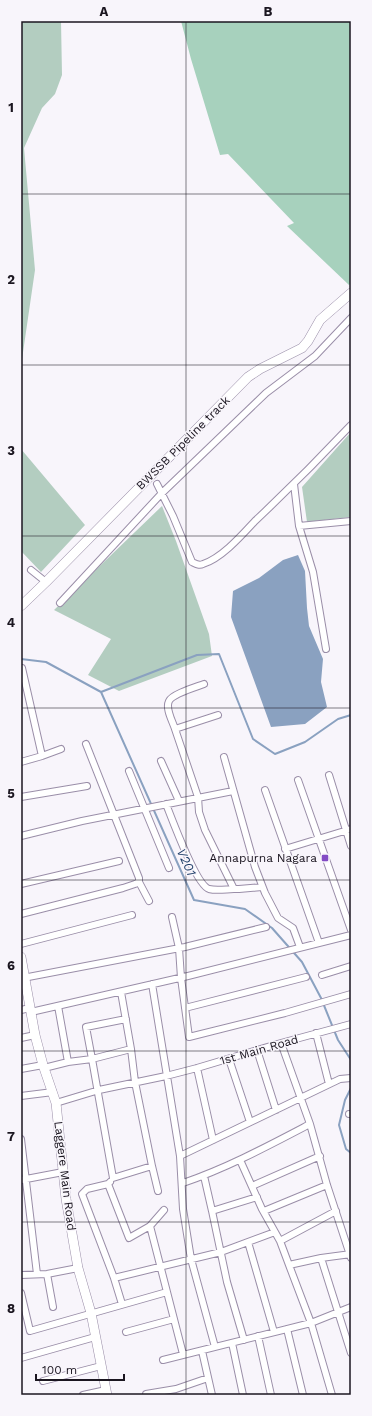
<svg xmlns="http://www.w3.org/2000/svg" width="372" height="1416" viewBox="0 0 372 1416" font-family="'Work Sans',sans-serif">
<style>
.green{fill:#b3cdc0}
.forest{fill:#a7d1bd}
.water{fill:#8aa1c0}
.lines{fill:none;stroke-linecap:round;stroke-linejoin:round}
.stream{stroke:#8aa1c0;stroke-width:2}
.street-casing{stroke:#9a8ea8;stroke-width:8}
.secondary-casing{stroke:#9a8ea8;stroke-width:10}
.street{stroke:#fff;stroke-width:6}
.secondary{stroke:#fff;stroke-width:9}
.grid{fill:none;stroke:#1b1620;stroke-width:1;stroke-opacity:0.55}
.poi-dot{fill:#834cc4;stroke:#f8f5fb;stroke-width:1.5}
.labels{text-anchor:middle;stroke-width:3;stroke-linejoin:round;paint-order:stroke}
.street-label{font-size:12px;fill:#1b1620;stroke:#f8f5fb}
.poi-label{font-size:12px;fill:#1b1620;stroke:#f8f5fb;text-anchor:end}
.water-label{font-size:13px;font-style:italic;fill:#1d3d67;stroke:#f8f5fb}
.neatline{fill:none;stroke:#1b1620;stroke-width:1.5}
.grid-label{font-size:13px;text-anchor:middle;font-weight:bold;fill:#1b1620}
</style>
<rect width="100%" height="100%" fill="#f8f5fb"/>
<path class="green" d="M 21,21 L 61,21 L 62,75 L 55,94 L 42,108 L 24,148 L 35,270 L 21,366 Z
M 351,432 L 351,517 L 307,522 L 302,487 Z
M 21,449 L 85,525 L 41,572 L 21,551 Z
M 162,506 L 176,541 L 209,634 L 212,656 L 119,691 L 88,675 L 111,639 L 54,610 Z"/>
<path class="forest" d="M 181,21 L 351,21 L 351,283 L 349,285 L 287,226 L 294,223 L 228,154 L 220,155 L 191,59 Z"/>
<path class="water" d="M 298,555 L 305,571 L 307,608 L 309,626 L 323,659 L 321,682 L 327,707 L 305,724 L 271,727 L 231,617 L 233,591 L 259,578 L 283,560 Z"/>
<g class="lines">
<path class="stream" d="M 21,659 L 46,662 L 101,692 L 194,900 L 245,909 L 272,928 L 302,962 L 321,998 L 338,1040 L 351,1060
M 101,692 L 197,655 L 219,654 L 253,739 L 275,754 L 305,742 L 338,719 L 351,715
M 351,1088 L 345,1100 L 339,1125 L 346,1149 L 351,1153"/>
<g class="street-casing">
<path id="street" d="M 157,484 L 173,516 L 192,562 C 196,564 199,566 203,564 C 222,558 242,535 255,521 C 288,490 320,458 351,425
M 294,484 L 299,526
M 31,570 L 46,582
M 60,603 L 162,493 L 266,393 L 315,356 L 351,318
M 326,649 L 313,572 L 299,526 L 351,521
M 218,715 L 175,729 L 198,797 L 199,812 L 205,830 L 234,889 L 239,889 L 262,887
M 175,729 C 173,722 165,709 169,701 C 172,694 196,687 204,684
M 42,756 L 61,749
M 224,757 L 255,867 L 265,893 L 278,918 L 293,928 L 300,947
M 161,761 L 179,801
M 21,762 L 42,756 L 22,668
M 129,771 L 169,868
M 329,775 L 351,846
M 298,780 L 351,930
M 265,790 L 319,943
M 21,797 L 87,786
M 166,804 C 172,819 196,885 209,889 C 217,891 227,889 234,889
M 21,836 L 82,821 L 233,791
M 285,849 L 351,829
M 139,882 L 149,901
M 21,884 L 119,861
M 21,914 L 123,888 L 135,884 L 139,882 L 139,878 L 86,744
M 172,917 L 179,948 L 181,978 L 189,1037 L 285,1013 L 351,994
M 21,944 L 132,915
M 322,975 L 351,966
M 23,978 L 185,947 L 266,927
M 152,984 L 180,1156 L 183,1209 L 191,1259 L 215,1347
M 121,992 L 131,1049 L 135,1082 L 152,1166 L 113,1178 L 92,1059 L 131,1049
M 58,1006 L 68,1062
M 185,1008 L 306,977
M 21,1010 L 30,1008
M 31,1012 L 188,976 L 351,935
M 316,1033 L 329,1084
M 21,1038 L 35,1035
M 281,1043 L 310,1124 L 327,1185 L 351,1258
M 257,1050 L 276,1110
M 229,1059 L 250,1122
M 44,1068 L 68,1062 L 92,1059 L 86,1027 L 126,1019
M 197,1068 L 213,1140
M 21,1069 L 43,1065
M 21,1096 L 53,1092
M 56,1103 L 99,1090 L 166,1076 L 197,1068 L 281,1043 L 351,1024
M 349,1114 L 351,1114
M 21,1139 L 37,1274
M 180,1156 L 340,1079 L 351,1078
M 240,1160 L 262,1209 L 280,1241 L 289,1265 L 311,1323 L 332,1395
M 152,1166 L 158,1191
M 204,1176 L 212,1211
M 21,1180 L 63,1172
M 110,1182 L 108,1184 L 87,1189 L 82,1194 L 114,1278 L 122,1304
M 183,1183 C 227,1168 268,1146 310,1124
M 108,1184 L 129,1238 L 150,1226 L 183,1354
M 252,1186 L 320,1156
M 264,1211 L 327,1185
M 150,1226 L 164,1210
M 280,1241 L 336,1211
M 248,1242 L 274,1332
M 321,1258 L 351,1353
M 289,1265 L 321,1258 L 351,1254
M 47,1274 L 53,1307
M 21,1275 L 47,1274 L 78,1268
M 114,1278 L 221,1252 L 275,1232
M 21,1293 L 30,1331 L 167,1292
M 287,1329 L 303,1395
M 126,1332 L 174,1319
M 258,1336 L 271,1395
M 244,1340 L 227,1282 L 212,1211 L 257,1197
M 232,1343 L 243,1395
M 202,1351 L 212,1395
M 21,1358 L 95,1337
M 163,1360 L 311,1323 L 351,1307
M 43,1381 L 101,1366
M 83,1395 L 106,1390
M 146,1395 L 146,1394 L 176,1389 L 208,1378"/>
</g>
<g class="secondary-casing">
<path id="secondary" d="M 21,606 L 46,582 L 248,377 L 260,369 L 302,348 L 308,341 L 320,320 L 351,293
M 21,957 L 35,1035 L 43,1065 L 56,1103 L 66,1199 L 78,1268 L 91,1313 L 107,1395"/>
</g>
<use href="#street" class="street"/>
<use href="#secondary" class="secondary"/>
</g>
<path class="grid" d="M 186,21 L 186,1395M 21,194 L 351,194M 21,365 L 351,365M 21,536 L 351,536M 21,708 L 351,708M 21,880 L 351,880M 21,1051 L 351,1051M 21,1222 L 351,1222"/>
<rect class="poi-dot" x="321" y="854" width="8" height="8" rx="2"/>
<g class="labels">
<g class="street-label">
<text transform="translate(183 443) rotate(-45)" y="4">BWSSB Pipeline track</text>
<text transform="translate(259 1050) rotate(-16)" y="4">1st Main Road</text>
<text transform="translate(65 1176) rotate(83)" y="4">Laggere Main Road</text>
</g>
<g class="poi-label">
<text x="317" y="862">Annapurna Nagara</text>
</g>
<g class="water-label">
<text transform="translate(187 862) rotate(66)" y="5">V201</text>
</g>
</g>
<rect width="372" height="1416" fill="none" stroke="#f8f5fb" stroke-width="44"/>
<path d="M36 1374v6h88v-6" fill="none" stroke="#1b1620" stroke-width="2"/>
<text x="42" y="1374" font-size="12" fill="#1b1620" stroke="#f8f5fb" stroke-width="3" paint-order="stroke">100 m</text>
<rect x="22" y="22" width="328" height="1372" class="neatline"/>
<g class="grid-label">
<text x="104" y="16">A</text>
<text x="268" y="16">B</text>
<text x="11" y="112">1</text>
<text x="11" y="284">2</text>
<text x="11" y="455">3</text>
<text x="11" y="627">4</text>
<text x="11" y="798">5</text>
<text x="11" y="970">6</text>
<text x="11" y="1141">7</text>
<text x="11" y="1313">8</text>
</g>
</svg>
